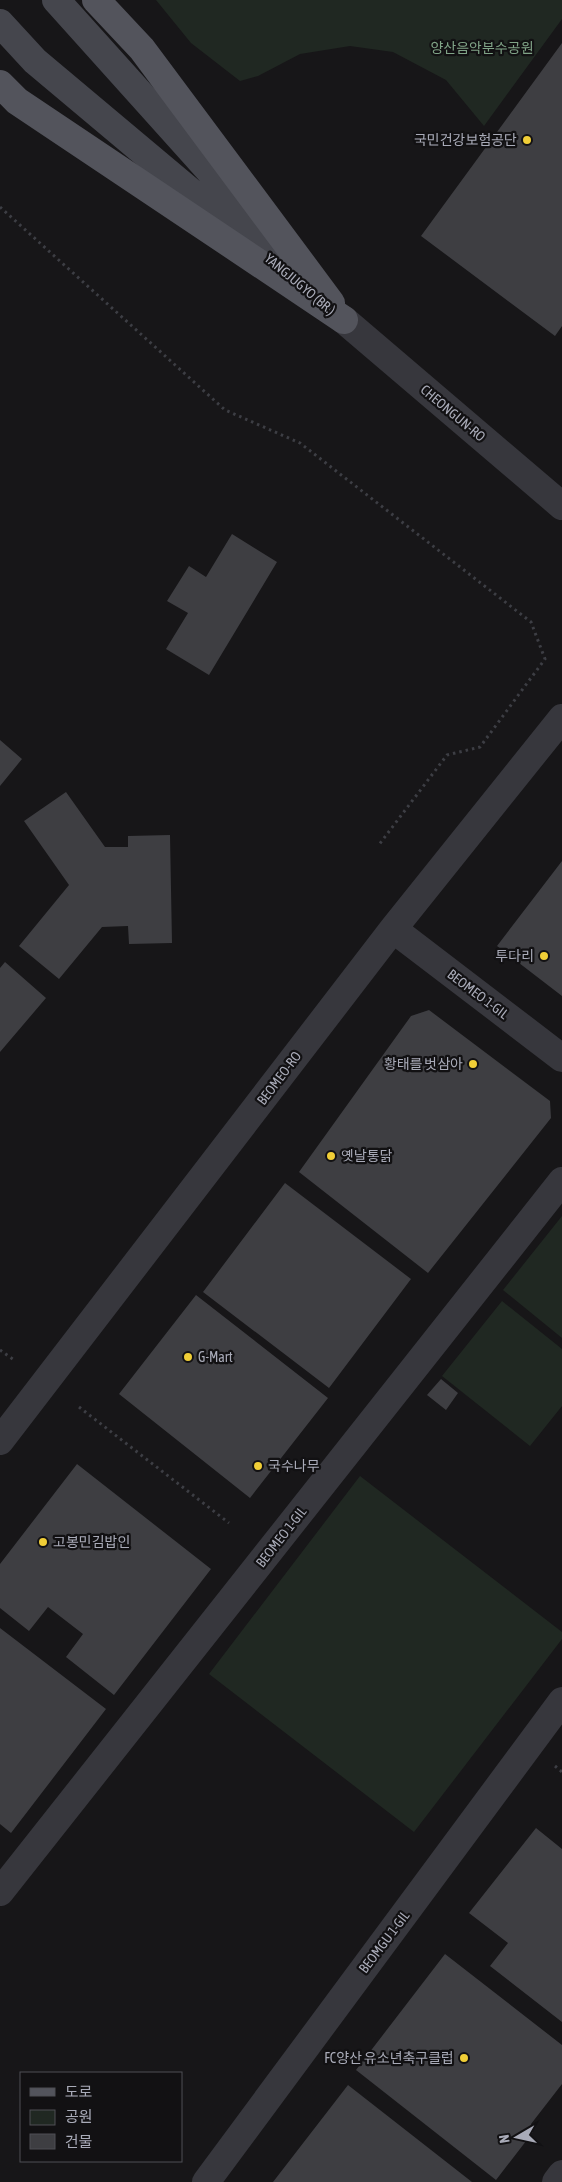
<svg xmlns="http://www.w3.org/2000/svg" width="562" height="2182" viewBox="0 0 562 2182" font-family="'Asap Condensed','Noto Sans KR',sans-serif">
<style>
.green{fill:#202822}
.building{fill:#3e3e42}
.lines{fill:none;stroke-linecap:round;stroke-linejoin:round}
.path{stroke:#3d3e44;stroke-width:3;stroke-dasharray:2.5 4;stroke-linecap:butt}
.minor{stroke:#37373d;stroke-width:28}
.tertiary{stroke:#37373d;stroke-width:28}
.secondary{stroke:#45464d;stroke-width:28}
.primary{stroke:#53545c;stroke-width:28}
.poi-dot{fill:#f0ce37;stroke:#121113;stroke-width:2}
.labels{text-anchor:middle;stroke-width:4.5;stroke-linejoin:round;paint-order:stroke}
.park-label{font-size:14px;fill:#80a387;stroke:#121113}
.poi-label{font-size:14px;fill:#a9abb8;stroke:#121113;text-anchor:end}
.street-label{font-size:14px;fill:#a9abb8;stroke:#121113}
</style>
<rect width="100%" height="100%" fill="#171618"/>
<path class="green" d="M 156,0 L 562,0 L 562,19 L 484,126 L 446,80 L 393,52 L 350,46 L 300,54 L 258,76 L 240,81 L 191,43 Z
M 562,1216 L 562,1338 L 503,1290 Z
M 502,1301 L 562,1349 L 562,1406 L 530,1446 L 442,1376 Z
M 360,1476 L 562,1632 L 562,1639 L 414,1832 L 209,1674 Z"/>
<path class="building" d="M 562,43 L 562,326 L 555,336 L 421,236 Z
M 232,534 L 277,562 L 209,675 L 166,649 L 188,613 L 167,601 L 189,566 L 206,577 Z
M 0,740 L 22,759 L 0,786 Z
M 66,792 L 105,847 L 128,847 L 128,836 L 170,835 L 172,943 L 129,944 L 128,926 L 102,927 L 59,979 L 19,946 L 69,885 L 24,821 Z
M 562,861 L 562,996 L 497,946 Z
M 5,962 L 46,998 L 0,1052 L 0,968 Z
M 429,1010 L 550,1101 L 551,1118 L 428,1273 L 299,1172 L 411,1016 Z
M 285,1183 L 411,1279 L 329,1388 L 203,1292 Z
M 196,1295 L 328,1398 L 250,1498 L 119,1394 Z
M 441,1379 L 458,1393 L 446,1410 L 427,1395 Z
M 77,1464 L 211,1569 L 114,1695 L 66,1657 L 83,1634 L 48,1607 L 29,1631 L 0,1608 L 0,1564 Z
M 0,1628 L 106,1709 L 11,1833 L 0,1824 Z
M 536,1828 L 562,1849 L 562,2022 L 490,1966 L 508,1943 L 469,1913 Z
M 445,1954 L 562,2045 L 562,2084 L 531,2124 L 533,2132 L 496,2180 L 356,2070 Z
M 348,2085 L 472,2182 L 273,2182 Z"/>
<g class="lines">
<path class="path" d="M 0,207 L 225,410 L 300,443 L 531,622 L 545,659 L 480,747 L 447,755 L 378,846
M 0,1350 L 14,1360
M 79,1407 L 229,1523
M 555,1766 L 562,1772"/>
<path class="minor" d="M 393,929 L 562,1058
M 0,1441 L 393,929 L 562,718
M 0,1892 L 562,1181
M 206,2182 L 562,1701
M 556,2182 L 562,2174"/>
<path class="tertiary" d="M 344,320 L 562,506"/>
<path class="secondary" d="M 56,0 L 269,237
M 0,23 L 35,61 L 272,260"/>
<path class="primary" d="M 96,0 L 142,49 L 331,303
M 0,84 L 17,101 L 344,320"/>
</g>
<g class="poi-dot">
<circle cx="527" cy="140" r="5"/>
<circle cx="544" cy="956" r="5"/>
<circle cx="473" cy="1064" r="5"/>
<circle cx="331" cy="1156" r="5"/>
<circle cx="188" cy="1357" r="5"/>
<circle cx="258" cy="1466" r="5"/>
<circle cx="43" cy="1542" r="5"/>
<circle cx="464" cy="2058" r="5"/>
</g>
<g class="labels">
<g class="park-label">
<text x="482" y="53">양산음악분수공원</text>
</g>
<g class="poi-label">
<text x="517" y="145">국민건강보험공단</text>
<text x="534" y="961">투다리</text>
<text x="463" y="1069">황태를 벗삼아</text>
<text x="341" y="1161" text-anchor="start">옛날통닭</text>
<text x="198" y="1362" text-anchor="start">G-Mart</text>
<text x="268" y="1471" text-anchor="start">국수나무</text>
<text x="53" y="1547" text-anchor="start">고봉민김밥인</text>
<text x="454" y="2063">FC양산 유소년축구클럽</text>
</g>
<g class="street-label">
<text transform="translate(300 284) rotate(40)" y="5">YANGJUGYO (BR.)</text>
<text transform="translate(453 413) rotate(40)" y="5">CHEONGUN-RO</text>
<text transform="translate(478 994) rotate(37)" y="5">BEOMEO 1-GIL</text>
<text transform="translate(279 1078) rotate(-53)" y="5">BEOMEO-RO</text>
<text transform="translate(281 1537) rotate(-52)" y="5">BEOMEO 1-GIL</text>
<text transform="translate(384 1942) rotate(-53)" y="5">BEOMGU 1-GIL</text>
</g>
</g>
<rect x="20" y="2072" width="162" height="90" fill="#121113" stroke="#4e4f55"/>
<rect x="30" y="2088" width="25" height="8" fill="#53545c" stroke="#4e4f55"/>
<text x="65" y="2097" font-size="15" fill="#a9abb8">도로</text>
<rect x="30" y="2110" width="25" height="15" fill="#202822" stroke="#4e4f55"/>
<text x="65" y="2122" font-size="15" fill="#a9abb8">공원</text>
<rect x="30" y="2134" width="25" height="15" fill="#3e3e42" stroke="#4e4f55"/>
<text x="65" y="2147" font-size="15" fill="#a9abb8">건물</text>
<g transform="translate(517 2137) rotate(261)" stroke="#121113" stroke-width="4" paint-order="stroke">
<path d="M0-4L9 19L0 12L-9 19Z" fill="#a9abb8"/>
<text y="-8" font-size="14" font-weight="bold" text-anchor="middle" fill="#a9abb8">N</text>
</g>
</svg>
